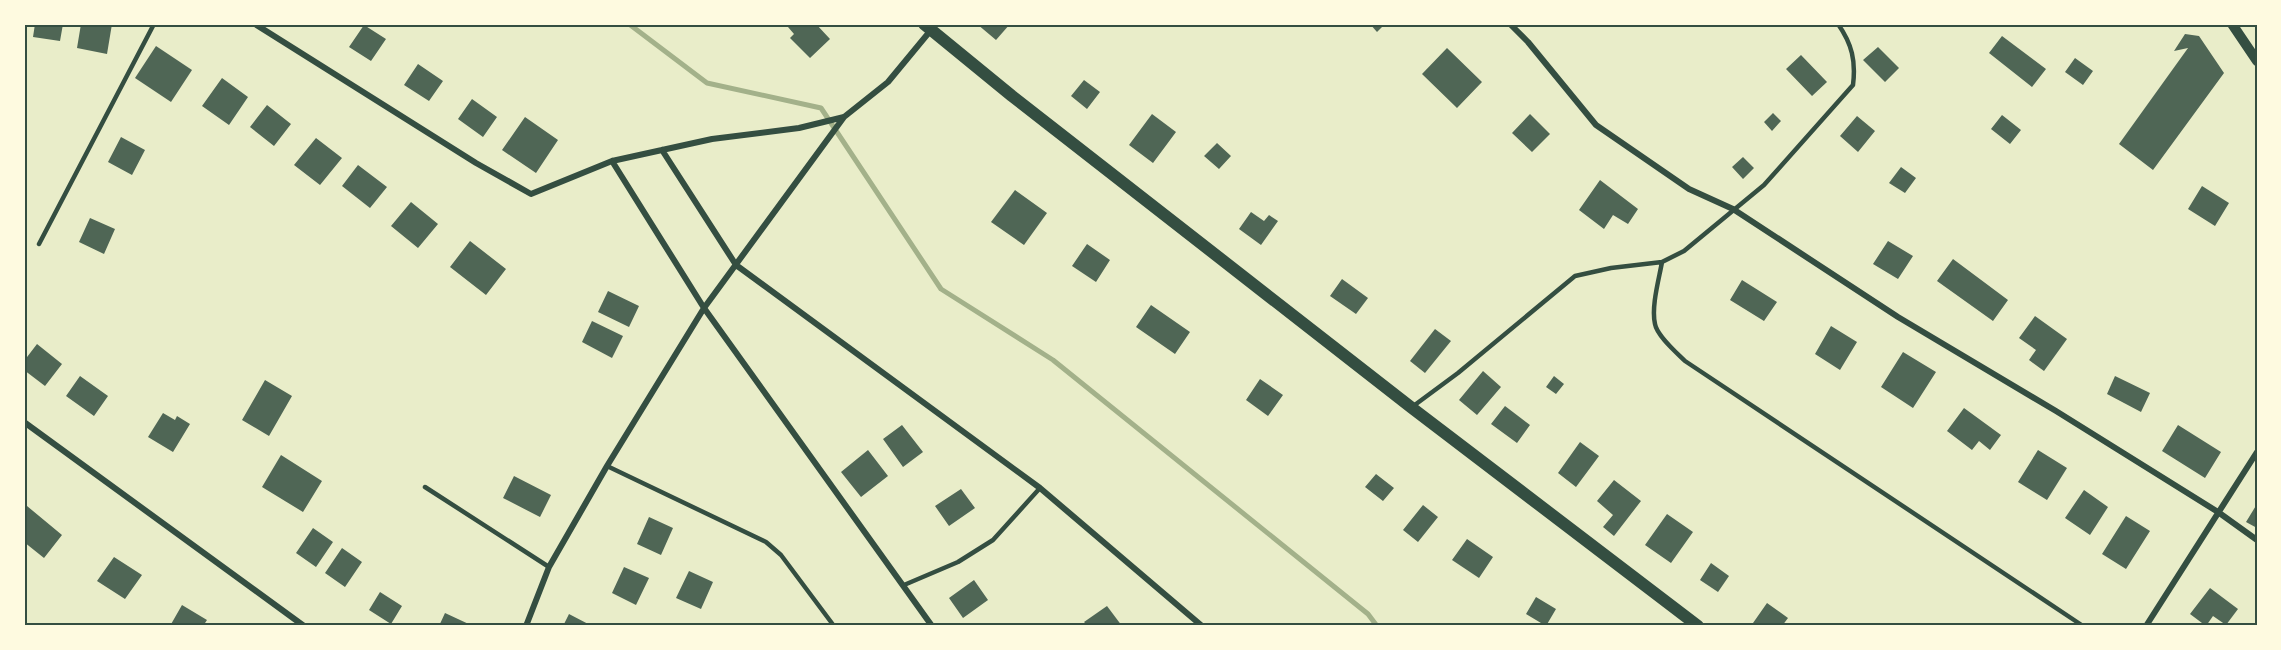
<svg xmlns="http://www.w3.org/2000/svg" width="2281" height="650" viewBox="0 0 2281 650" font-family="Raleway,sans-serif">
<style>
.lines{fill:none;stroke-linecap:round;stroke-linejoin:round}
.stream{stroke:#a3b18a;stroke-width:5}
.building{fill:#4f6655}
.service{stroke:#344e41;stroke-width:4.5}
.minor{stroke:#344e41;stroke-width:6}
.tertiary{stroke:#344e41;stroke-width:10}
.secondary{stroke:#344e41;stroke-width:12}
.neatline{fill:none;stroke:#344e41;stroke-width:2}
</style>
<rect width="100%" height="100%" fill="#e9edc9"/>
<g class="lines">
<path class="stream" d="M 629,24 L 707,83 L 821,108 L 941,289 L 1053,360 L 1368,614 L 1377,626"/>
</g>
<path class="building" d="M 35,24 L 63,24 L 60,41 L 33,37 Z
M 81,24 L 112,24 L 107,54 L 77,48 Z
M 791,24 L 816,24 L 830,39 L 810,58 L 790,38 L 794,34 L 788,27 Z
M 977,24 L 1010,24 L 996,40 Z
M 1370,24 L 1385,24 L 1377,32 Z
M 364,25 L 386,39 L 371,61 L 349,47 Z
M 2185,34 L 2199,36 L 2224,73 L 2153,170 L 2119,144 L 2188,48 L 2174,51 Z
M 2002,36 L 2046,69 L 2032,87 L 1989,53 Z
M 156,46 L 192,70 L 171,102 L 135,78 Z
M 1878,47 L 1899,68 L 1885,82 L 1863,60 Z
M 1447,48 L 1482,82 L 1457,108 L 1422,74 Z
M 1801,55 L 1827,82 L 1812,96 L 1786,69 Z
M 2075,58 L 2093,71 L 2083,85 L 2065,72 Z
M 418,64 L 443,81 L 429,101 L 404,85 Z
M 222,78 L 248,97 L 229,125 L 202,106 Z
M 1084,80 L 1100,92 L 1087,109 L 1071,96 Z
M 472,99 L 497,117 L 483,137 L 458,119 Z
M 267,105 L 291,124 L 274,146 L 250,127 Z
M 1773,113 L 1781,121 L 1772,131 L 1764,122 Z
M 1152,114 L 1176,132 L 1153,163 L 1129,145 Z
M 1530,114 L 1550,134 L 1532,152 L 1512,133 Z
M 2002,115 L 2021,130 L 2010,144 L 1991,129 Z
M 1857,116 L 1875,131 L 1858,152 L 1840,136 Z
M 525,117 L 558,140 L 536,173 L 502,150 Z
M 121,137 L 145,150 L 132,175 L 108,162 Z
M 316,138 L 342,158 L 320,185 L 294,165 Z
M 1217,143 L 1231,156 L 1219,169 L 1204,156 Z
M 1743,157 L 1754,168 L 1743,179 L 1732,167 Z
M 358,165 L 387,187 L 370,208 L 342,186 Z
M 1901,167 L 1916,178 L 1905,193 L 1889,183 Z
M 1600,180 L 1638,209 L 1628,224 L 1613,215 L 1604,229 L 1579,210 Z
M 2202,186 L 2229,203 L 2215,226 L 2188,209 Z
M 1015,190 L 1047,213 L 1024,245 L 991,222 Z
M 411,202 L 438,224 L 418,248 L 391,226 Z
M 1251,212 L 1264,221 L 1269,215 L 1278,221 L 1261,245 L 1239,229 Z
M 90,218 L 115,229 L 104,254 L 79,242 Z
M 470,241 L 506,269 L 486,295 L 450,267 Z
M 1888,241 L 1913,256 L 1898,279 L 1873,264 Z
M 1087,244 L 1110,260 L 1096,282 L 1072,266 Z
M 1953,259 L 2008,300 L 1993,321 L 1937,281 Z
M 1342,279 L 1368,298 L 1356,314 L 1330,296 Z
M 1742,280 L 1777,302 L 1764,321 L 1730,300 Z
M 608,291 L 639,306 L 629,327 L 598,312 Z
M 1151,305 L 1190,332 L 1175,354 L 1136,327 Z
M 2035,316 L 2067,339 L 2044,371 L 2029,360 L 2036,350 L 2019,338 Z
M 592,321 L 623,336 L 612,358 L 582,342 Z
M 1831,326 L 1857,342 L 1840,370 L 1815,354 Z
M 1435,329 L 1451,341 L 1425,373 L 1410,361 Z
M 37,344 L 62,364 L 45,386 L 24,370 L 24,361 Z
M 1903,352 L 1936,372 L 1913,408 L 1881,387 Z
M 1483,371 L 1501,387 L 1477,415 L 1459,400 Z
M 80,376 L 108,396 L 94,416 L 66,396 Z
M 1554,376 L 1564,384 L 1556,394 L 1546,387 Z
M 2115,376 L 2150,393 L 2141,412 L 2107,394 Z
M 1260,379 L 1283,395 L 1268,416 L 1246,400 Z
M 265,380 L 292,396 L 269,436 L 242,420 Z
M 1505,406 L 1530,425 L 1517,443 L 1491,424 Z
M 1964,408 L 2001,435 L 1990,450 L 1979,441 L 1972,450 L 1947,431 Z
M 163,413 L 175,420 L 177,416 L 190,424 L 173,452 L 148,437 Z
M 902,425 L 923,452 L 903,467 L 883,439 Z
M 2178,425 L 2221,452 L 2205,478 L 2162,451 Z
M 1580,442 L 1599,456 L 1576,487 L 1558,473 Z
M 868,450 L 888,476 L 861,497 L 841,472 Z
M 2038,450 L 2067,468 L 2047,500 L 2018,482 Z
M 281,455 L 322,481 L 303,512 L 262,487 Z
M 1376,474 L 1394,488 L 1383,501 L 1365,487 Z
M 514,476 L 551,495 L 540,517 L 503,498 Z
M 1614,480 L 1641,501 L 1614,536 L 1603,527 L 1613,515 L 1597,501 Z
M 961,489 L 975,508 L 949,526 L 935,506 Z
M 2084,490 L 2108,507 L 2090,535 L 2065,518 Z
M 2257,504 L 2257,528 L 2246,522 Z
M 1423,505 L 1438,517 L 1418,542 L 1403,530 Z
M 27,506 L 62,535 L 44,558 L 24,542 L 24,509 Z
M 1667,514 L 1693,532 L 1671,563 L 1645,545 Z
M 2126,516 L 2150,531 L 2126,569 L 2102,554 Z
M 649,517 L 673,528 L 661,555 L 637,544 Z
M 313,528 L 333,542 L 316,567 L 296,553 Z
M 1467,539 L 1493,557 L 1479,578 L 1452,560 Z
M 342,548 L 362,562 L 345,587 L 325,573 Z
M 114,557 L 142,575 L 125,599 L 97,581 Z
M 1711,563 L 1729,576 L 1718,592 L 1700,580 Z
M 624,567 L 649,578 L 636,605 L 612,593 Z
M 689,571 L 713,582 L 701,609 L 676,598 Z
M 974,580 L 988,600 L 963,618 L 949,598 Z
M 2210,588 L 2238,609 L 2226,625 L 2213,616 L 2206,626 L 2190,614 Z
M 380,592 L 402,606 L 391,624 L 369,610 Z
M 1536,597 L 1556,609 L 1546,626 L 1526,614 Z
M 1767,603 L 1788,618 L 1782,626 L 1758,626 L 1753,623 Z
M 182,605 L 207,620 L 203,626 L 170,626 Z
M 1107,606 L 1122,626 L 1088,626 L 1084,622 Z
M 445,613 L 473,626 L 439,626 Z
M 569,614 L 592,626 L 563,626 Z"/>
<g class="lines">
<path class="service" d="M 39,244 L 154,24
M 1662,262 C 1659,279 1651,307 1655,324 C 1657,336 1677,353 1685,361 L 2083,626
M 1412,407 L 1458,373 L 1575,276 L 1611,268 L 1662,262 L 1684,251 L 1764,185 L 1853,85 C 1856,61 1852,44 1838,24
M 607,466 L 766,542 L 781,555 L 834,626
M 425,487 L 549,567
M 904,585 L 958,562 L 993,540 L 1040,488"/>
<path class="minor" d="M 255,24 L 476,163 L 531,194 L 612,161 L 712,139 L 799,128 L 844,117 L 888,82 L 931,30
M 1510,24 L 1528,42 L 1596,125 L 1689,189 L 1733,209 L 1898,317 L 2056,411 L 2218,512 L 2257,540
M 662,150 L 736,265 L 1040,488 L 1202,626
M 612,161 L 704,308 L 932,626
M 24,422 L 304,626
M 526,626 L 549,567 L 607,466 L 704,308 L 844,117
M 2146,626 L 2257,452"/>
<path class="tertiary" d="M 2232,24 L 2257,61"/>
<path class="secondary" d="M 924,24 L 1012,96 L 1412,408 L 1698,626"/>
</g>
<rect width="2281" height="650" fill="none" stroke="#fefae0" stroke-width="51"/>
<rect x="26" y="26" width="2230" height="598" class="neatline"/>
</svg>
